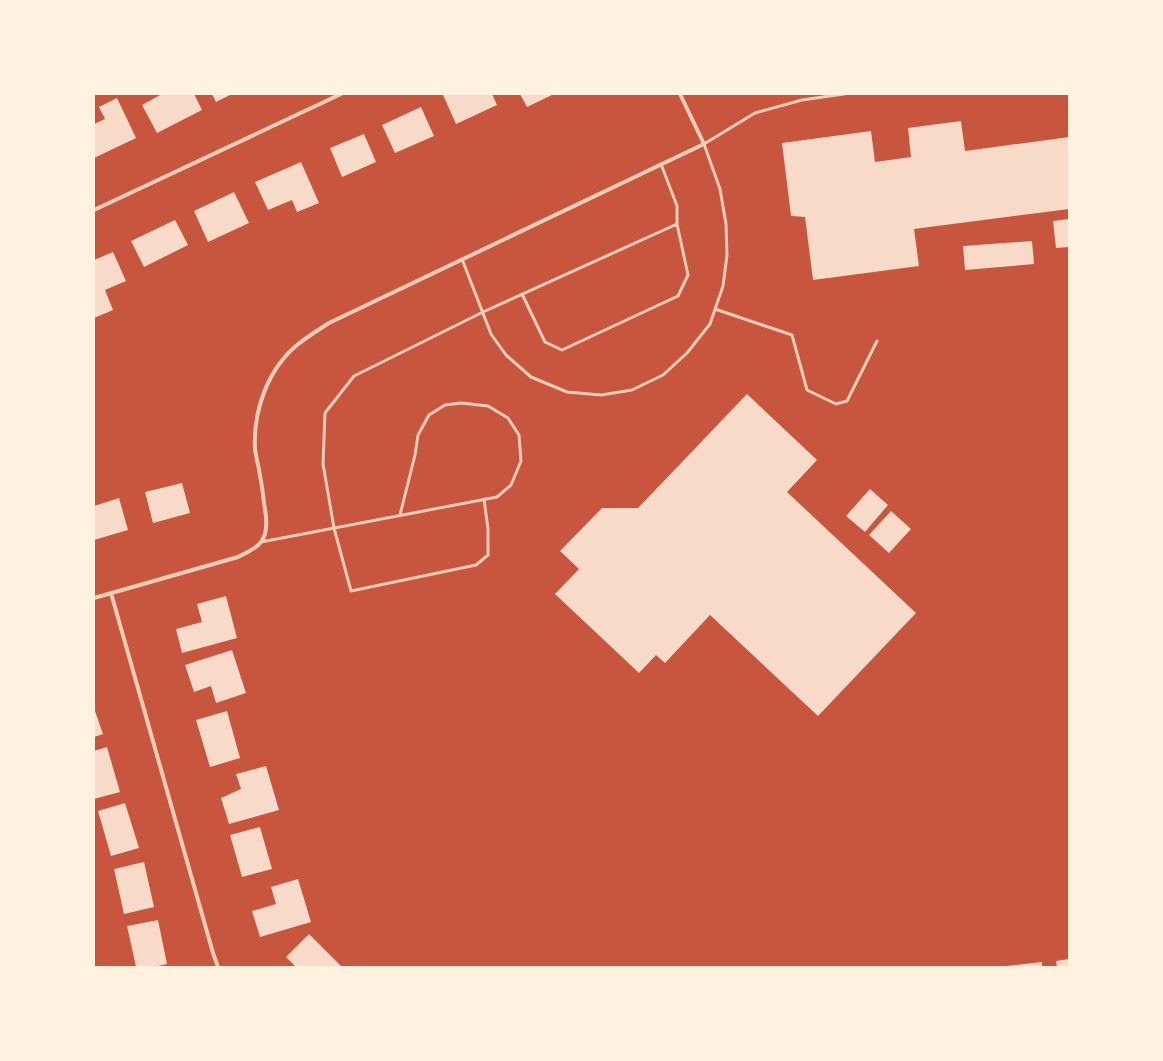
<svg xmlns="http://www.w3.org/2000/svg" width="1163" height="1061" viewBox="0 0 1163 1061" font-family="Ubuntu,sans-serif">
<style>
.building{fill:#f7dbc8}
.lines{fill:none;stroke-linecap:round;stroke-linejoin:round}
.service{stroke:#f1ccb7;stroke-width:3}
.minor{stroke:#f1ccb7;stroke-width:4}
</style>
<rect width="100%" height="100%" fill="#c8553d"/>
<path class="building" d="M 162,94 L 194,94 L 202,110 L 157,133 L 142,105 Z
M 212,94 L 232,94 L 216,102 Z
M 445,94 L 492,94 L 497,105 L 456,124 L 443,95 Z
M 520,94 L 554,94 L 527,107 Z
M 117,98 L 136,138 L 94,158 L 94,124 L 105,119 L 99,107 Z
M 421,107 L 434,136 L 395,153 L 382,125 Z
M 961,121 L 965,151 L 1069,137 L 1069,209 L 914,229 L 919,266 L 813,280 L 805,217 L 791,216 L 782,143 L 871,131 L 875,162 L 911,157 L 908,128 Z
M 364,134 L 376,162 L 342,177 L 330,148 Z
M 301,162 L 319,203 L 297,212 L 292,200 L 268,210 L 255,182 Z
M 234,192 L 249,223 L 208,242 L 194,211 Z
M 1069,219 L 1069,247 L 1056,248 L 1053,221 Z
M 175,220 L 188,245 L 144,267 L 131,241 Z
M 1032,241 L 1034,264 L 965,270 L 963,246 Z
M 113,252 L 126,281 L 105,290 L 113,310 L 94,318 L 94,260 Z
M 747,394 L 817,460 L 787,492 L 916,613 L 818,716 L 710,615 L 665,663 L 656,655 L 639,673 L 555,594 L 579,569 L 560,551 L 602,508 L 638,508 Z
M 182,483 L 190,513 L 153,523 L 145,492 Z
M 870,489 L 888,505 L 865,532 L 846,516 Z
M 119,498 L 128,530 L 94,540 L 94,506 Z
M 891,511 L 911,529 L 889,553 L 869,535 Z
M 226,596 L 237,638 L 182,653 L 176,629 L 202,622 L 197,604 Z
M 232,650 L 246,693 L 216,703 L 211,686 L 194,692 L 185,665 Z
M 94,708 L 103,734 L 94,737 Z
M 227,711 L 240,758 L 210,767 L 196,720 Z
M 107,747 L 120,792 L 94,799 L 94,751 Z
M 266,766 L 279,810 L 229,824 L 221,798 L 241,789 L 236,774 Z
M 125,803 L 139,848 L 111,856 L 98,811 Z
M 260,827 L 272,869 L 242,877 L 230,835 Z
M 144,862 L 154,907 L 124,914 L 114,869 Z
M 298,879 L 311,922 L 260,937 L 252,911 L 276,904 L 271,887 Z
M 158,920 L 167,964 L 154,967 L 136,967 L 127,926 Z
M 309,934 L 341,966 L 341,967 L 296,967 L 286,957 Z
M 1069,959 L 1069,967 L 1057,967 L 1056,961 Z
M 1042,962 L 1042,967 L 1006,967 L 1006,966 Z"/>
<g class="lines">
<path class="service" d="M 462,259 L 491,334 L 506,355 L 531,377 L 567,392 L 601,395 L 632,390 L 663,375 L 687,353 L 710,324 L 723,286 L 727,255 L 726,224 L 720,189 L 704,144 L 755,113 L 802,100 L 844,94
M 522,294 L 545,342 L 562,350 L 678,296 L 688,275 L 677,224
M 715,309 L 792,335 L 807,390 L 836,404 L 847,401 L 877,341
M 484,499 L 488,529 L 488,555 L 476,565 L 351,591 L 334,528 L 323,464 L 325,413 L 354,376 L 483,312 L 677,224 L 677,206 L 661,164
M 261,542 L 497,497 L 511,485 L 521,461 L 519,435 L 508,418 L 488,406 L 461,403 L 445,405 L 429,415 L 418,435 L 415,455 L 400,515"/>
<path class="minor" d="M 94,210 L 341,94
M 111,593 L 213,953 L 218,967
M 94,598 L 238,557 C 246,553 256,549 261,542 C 269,532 266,515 264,503 C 263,494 262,485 260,476 C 259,467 256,458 255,449 C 253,412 267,370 297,345 C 307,337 318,330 329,323 L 704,144 L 680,94"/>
</g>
<rect width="1163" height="1061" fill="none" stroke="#fff3e0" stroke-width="190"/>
</svg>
